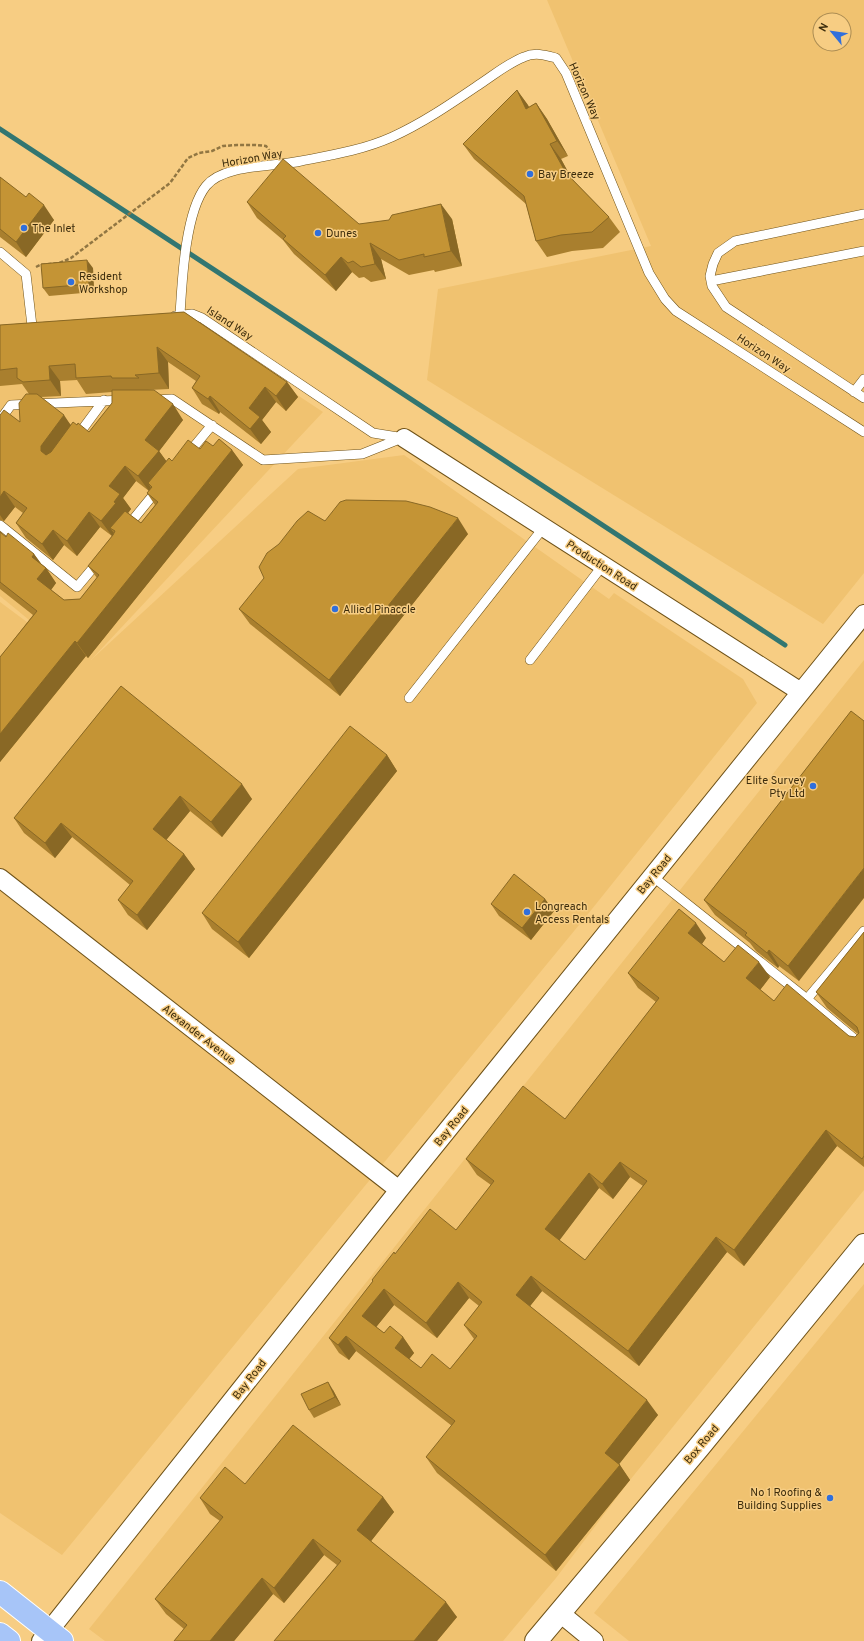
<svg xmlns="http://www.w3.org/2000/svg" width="864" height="1641" viewBox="0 0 864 1641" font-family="Overpass,sans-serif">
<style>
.built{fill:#f0c270;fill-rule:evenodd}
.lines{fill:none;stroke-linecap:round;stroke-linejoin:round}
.stream{stroke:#327671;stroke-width:5}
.lane-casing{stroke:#6f5218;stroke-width:10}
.street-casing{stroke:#6f5218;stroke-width:20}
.secondary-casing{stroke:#6f5218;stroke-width:24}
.primary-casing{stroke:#fff;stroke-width:24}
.path{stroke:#917642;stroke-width:2.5;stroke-dasharray:4 2;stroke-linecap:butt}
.lane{stroke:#fff;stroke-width:9}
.street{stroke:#fff;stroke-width:18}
.secondary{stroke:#fff;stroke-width:22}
.primary{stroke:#a7c5f8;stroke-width:22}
.wall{fill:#a97f2e;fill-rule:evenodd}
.shaded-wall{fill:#896825}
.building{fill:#c49435;stroke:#896825;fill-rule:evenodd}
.poi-dot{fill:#306fdc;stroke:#f7cd83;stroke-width:1.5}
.labels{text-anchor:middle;stroke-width:3;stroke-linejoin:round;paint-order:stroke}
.street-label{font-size:11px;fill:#3c2c0c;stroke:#f7cd83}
.poi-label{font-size:11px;fill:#3c2c0c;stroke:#f7cd83;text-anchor:start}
</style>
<rect width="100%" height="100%" fill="#f7cd83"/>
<path class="built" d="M 547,0 L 864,0 L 864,573 L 823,624 L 427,380 L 438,289 L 651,246 ZM 820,20 L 844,20 L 844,44 L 820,44 Z
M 195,327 L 323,412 L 91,660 L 298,469 L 404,455 L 609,599 L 614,593 L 743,679 L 757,703 L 588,914 L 62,1555 L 0,1513 L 0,602 L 74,657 L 0,596 L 0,349 Z
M 864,660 L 864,1190 L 630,1480 L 556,1578 L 503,1641 L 105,1641 L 89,1629 Z
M 864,1284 L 864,1641 L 629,1641 L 594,1613 Z"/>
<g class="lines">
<path class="stream" d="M 0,129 L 785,645"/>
<g class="lane-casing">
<path id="lane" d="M 864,214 L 735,241 L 718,253 L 713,264 L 710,276 L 712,286 L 726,307 L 864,398
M 0,252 L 26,274 L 32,326
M 711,281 L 864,251
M 180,315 C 182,282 185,212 206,186 C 224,164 274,167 301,161 C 332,155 363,150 392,137 C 423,123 452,103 480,84 C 494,75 508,63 524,57 C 535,52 545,55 556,58 L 566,73 L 649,273 L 665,299 L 676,311 L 864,432
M 175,316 L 192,314 L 202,318 L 373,433 L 404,438
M 854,392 L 864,379
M 155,400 L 172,399 L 263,460 L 362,454 L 402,438
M 0,420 L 11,405 L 124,400
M 76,438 L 104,400
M 187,455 L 212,425
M 0,525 L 77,587 L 98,562
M 127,527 L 158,489
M 530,660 L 603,565
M 409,698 L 544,527
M 652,876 L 807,999 L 864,1047
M 807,999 L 864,931"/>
</g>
<g class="street-casing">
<path id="street" d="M 404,438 L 801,692
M 0,878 L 399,1190
M 560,1613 L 594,1641
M 41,1641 L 399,1190 L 864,614"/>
</g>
<g class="secondary-casing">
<path id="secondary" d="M 536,1641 L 699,1447 L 864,1245"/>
</g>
<g class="primary-casing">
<path id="primary" d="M 0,1592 L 62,1641
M 0,1634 L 9,1641"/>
</g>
<path class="path" d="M 36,267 L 40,265 L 59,263 L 71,258 L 170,183 L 188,158 L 199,153 L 212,151 L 223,146 L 237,145 L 256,145 L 266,146 L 271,153"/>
<use href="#lane" class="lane"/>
<use href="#street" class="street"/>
<use href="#secondary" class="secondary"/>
<use href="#primary" class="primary"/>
</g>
<path class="wall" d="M 517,90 L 529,107 L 536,103 L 547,119 L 568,156 L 561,159 L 571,178 L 609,217 L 620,232 L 603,248 L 572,251 L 547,257 L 536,241 L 526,204 L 474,159 L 463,144 Z
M 0,177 L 54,220 L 26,257 L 0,237 Z
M 247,202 L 359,224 L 452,219 L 462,266 L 435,272 L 434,270 L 409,275 L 381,259 L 386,279 L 371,282 L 364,277 L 359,278 L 352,272 L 336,291 L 294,254 L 283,240 L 257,218 Z
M 93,268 L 94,292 L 49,296 L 43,288 Z
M 184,312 L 287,382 L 298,397 L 286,411 L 276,402 L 262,420 L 271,432 L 261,444 L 220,412 L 219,414 L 202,404 L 192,388 L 196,381 L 168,362 L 169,389 L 148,390 L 183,420 L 159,451 L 166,461 L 172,461 L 200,449 L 213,446 L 232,450 L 243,465 L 88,658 L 86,656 L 0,762 L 0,657 L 33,615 L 0,589 L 0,532 L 6,537 L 34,554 L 42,565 L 46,568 L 56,583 L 51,590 L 64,600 L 80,599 L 97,578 L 88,566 L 112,536 L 100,527 L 77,556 L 64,545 L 53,560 L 26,538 L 16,523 L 23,513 L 15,507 L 4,521 L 0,520 L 0,415 L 20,422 L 29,394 L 22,384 L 0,386 L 0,325 ZM 77,380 L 86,394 L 112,392 L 112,403 L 89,432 L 77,425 L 71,425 L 41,397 L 61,396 L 60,381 ZM 136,481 L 149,491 L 147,493 L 155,505 L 141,523 L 128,513 L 131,509 L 123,498 Z
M 325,521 L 468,534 L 340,696 L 250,624 L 239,609 Z
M 121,686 L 252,799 L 222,837 L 190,811 L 166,840 L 184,854 L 195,869 L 147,930 L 128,915 L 118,900 L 130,885 L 72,837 L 55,858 L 24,833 L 14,818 Z
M 851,711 L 799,981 L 779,966 L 778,968 L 756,951 L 750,943 L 715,915 L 704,900 Z
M 387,755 L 397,771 L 249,958 L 212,929 L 202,913 Z
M 545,899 L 554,911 L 531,940 L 499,916 L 491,904 Z
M 864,932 L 864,1167 L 837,1146 L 744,1266 L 727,1252 L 639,1366 L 542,1291 L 530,1306 L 658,1415 L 619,1464 L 630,1480 L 556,1571 L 437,1473 L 426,1457 L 452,1426 L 356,1351 L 349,1360 L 339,1353 L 329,1338 L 373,1281 L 372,1280 L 395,1254 L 456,1230 L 491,1185 L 477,1175 L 466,1159 L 565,1119 L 656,1002 L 638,988 L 628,973 L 706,938 L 702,944 L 724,962 L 770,977 L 760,990 L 774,1001 L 849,1036 L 855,1037 L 858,1034 L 827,1008 L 816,992 ZM 630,1177 L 643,1186 L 585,1260 L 559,1240 L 599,1188 L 613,1199 ZM 469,1298 L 479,1306 L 464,1325 L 474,1339 L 450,1369 L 421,1368 L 409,1359 L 414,1353 L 403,1337 L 384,1333 L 376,1327 L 394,1305 L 437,1338 Z
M 333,1390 L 341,1405 L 314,1418 L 309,1410 Z
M 245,1484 L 383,1497 L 394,1512 L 371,1541 L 457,1617 L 437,1641 L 274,1641 L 337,1565 L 324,1555 L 284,1603 L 273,1594 L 234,1641 L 174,1641 L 184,1629 L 166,1614 L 155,1599 L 220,1521 L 210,1514 L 200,1498 Z"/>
<path class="shaded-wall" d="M 517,90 L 528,105 L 537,124 L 526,109 Z
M 536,103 L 547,119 L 568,156 L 557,141 Z
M 550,144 L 561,159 L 577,188 L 566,173 Z
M 441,204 L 452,219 L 462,266 L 451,251 Z
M 44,205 L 54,220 L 26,257 L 16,242 Z
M 370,243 L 381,259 L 386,279 L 375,264 Z
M 341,257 L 352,272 L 336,291 L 325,275 Z
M 87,260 L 93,268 L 94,292 L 89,284 Z
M 157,347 L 168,362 L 169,389 L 159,373 Z
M 49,366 L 60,381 L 61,396 L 50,380 Z
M 287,382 L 298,397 L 286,411 L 276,396 Z
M 265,387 L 276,402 L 262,420 L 271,432 L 261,444 L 250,429 L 249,408 Z
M 210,396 L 220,412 L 219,414 L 208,399 Z
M 173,404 L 183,420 L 157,454 L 159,451 L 170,466 L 148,483 L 151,488 L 149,491 L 138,476 L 145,440 Z
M 64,415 L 74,430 L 52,461 L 41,451 L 41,446 Z
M 232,450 L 243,465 L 88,658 L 77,643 Z
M 125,466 L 136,481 L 123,498 L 131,509 L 125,517 L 110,528 L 114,533 L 112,536 L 101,521 L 114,502 L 109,486 Z
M 4,491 L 15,507 L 4,521 L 0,515 L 0,497 Z
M 89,512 L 100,527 L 77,556 L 67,541 Z
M 458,518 L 468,534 L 340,696 L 329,680 Z
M 53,530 L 64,545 L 53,560 L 42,544 Z
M 34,554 L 45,569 L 46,568 L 56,583 L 48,594 L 37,579 L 32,557 Z
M 75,641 L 86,656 L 0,762 L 0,734 Z
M 387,755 L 397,771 L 249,958 L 238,942 Z
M 242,784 L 252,799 L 222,837 L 211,822 Z
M 180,796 L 190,811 L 163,844 L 153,829 Z
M 61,823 L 72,837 L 55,858 L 45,843 Z
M 184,854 L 195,869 L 147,930 L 137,915 Z
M 864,868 L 864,898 L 799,981 L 788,966 Z
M 545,899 L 554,911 L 531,940 L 522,928 Z
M 696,923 L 706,938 L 699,948 L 688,933 Z
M 769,950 L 779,966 L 778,968 L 767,953 Z
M 759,962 L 770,977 L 757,994 L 746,978 Z
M 826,1130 L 837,1146 L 744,1266 L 734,1250 Z
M 620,1162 L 630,1177 L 613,1199 L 602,1184 Z
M 589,1173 L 599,1188 L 556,1245 L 545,1229 Z
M 716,1237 L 727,1252 L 639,1366 L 628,1351 Z
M 531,1276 L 542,1291 L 527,1310 L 516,1295 Z
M 458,1282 L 469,1298 L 437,1338 L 426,1323 Z
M 384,1289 L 394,1305 L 373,1331 L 362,1316 Z
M 346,1336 L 356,1351 L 349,1360 L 338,1345 Z
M 403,1337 L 414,1353 L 406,1363 L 395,1348 Z
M 328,1382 L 333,1390 L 341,1405 L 335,1397 Z
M 647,1400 L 658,1415 L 616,1468 L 605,1453 Z
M 620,1465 L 630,1480 L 556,1571 L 545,1555 Z
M 383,1497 L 394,1512 L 368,1545 L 357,1530 Z
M 313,1539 L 324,1555 L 284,1603 L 274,1588 Z
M 262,1578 L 273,1594 L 234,1641 L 210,1641 Z
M 446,1602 L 457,1617 L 437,1641 L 414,1641 Z"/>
<path class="building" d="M 517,90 L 526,109 L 536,103 L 557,141 L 550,144 L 566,173 L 609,217 L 592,232 L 561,235 L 536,241 L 524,196 L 463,144 Z
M 283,159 L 359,224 L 389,220 L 392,215 L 441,204 L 451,251 L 424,257 L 424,254 L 399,260 L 370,243 L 375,264 L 361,267 L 353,261 L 348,263 L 341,257 L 325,275 L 283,239 L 286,236 L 247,202 Z
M 0,177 L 26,197 L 29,193 L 44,205 L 16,242 L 0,229 Z
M 87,260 L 89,284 L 43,288 L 41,264 Z
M 184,312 L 287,382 L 276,396 L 265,387 L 249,408 L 260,417 L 250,429 L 210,396 L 208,399 L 192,388 L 200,376 L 157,347 L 159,373 L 135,375 L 139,378 L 112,378 L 111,376 L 76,378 L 75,364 L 49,366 L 50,380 L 23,382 L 17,378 L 17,368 L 0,370 L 0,325 Z
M 112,390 L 154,390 L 173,404 L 145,440 L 159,451 L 138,476 L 125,466 L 109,486 L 120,494 L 114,502 L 116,503 L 101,521 L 89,512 L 67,541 L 53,530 L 42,544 L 16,523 L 27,508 L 4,491 L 0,497 L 0,415 L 4,410 L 20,422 L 19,403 L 26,394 L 37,394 L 64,415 L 41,446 L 41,451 L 46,455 L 51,452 L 73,422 L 77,425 L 78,423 L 89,432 L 112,403 Z
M 219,439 L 232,450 L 77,643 L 75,641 L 0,734 L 0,657 L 37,611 L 0,582 L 0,532 L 6,537 L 8,533 L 34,554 L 32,557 L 46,568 L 37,579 L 64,600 L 80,599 L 99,575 L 88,566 L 113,535 L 115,531 L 110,528 L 125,511 L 141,523 L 158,502 L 147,493 L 152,487 L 148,483 L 169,458 L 172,461 L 188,440 L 200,449 L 206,441 L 213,446 Z
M 346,500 L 406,501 L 430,507 L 458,518 L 329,680 L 239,609 L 264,578 L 259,567 L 267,553 L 279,544 L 297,521 L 308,511 L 325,521 L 340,502 Z
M 121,686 L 242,784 L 211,822 L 180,796 L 153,829 L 184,854 L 137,915 L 118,900 L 133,881 L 61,823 L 45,843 L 14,818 Z
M 851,711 L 864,721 L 864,868 L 788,966 L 769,950 L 767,953 L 745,935 L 747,933 L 704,900 Z
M 350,726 L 387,755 L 238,942 L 202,913 Z
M 514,874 L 545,899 L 522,928 L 491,904 Z
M 679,909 L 696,923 L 688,933 L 724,962 L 738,945 L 759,962 L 746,978 L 774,1001 L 787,984 L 849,1036 L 855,1037 L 859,1033 L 857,1027 L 816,992 L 864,932 L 864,1156 L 862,1159 L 826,1130 L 734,1250 L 716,1237 L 628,1351 L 531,1276 L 516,1295 L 647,1400 L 605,1453 L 620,1465 L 545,1555 L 426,1457 L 455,1421 L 346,1336 L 338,1345 L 329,1338 L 373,1281 L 372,1280 L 394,1252 L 395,1254 L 430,1209 L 456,1230 L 494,1181 L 466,1159 L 523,1086 L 565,1119 L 659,998 L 628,973 ZM 620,1162 L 647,1181 L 585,1260 L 545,1229 L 589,1173 L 602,1184 ZM 458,1282 L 482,1302 L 464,1325 L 477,1336 L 450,1369 L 432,1354 L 421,1368 L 395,1348 L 403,1337 L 390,1326 L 384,1333 L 362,1316 L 384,1289 L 426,1323 Z
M 328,1382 L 335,1397 L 309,1410 L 301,1394 Z
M 293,1425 L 383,1497 L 357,1530 L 446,1602 L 414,1641 L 274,1641 L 341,1561 L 313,1539 L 274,1588 L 262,1578 L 210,1641 L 174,1641 L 187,1625 L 155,1599 L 223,1517 L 200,1498 L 225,1467 L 245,1484 Z"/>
<g class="poi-dot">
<circle cx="530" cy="174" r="4"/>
<circle cx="24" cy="228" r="4"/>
<circle cx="318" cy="233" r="4"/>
<circle cx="71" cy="282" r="4"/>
<circle cx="335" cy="609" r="4"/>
<circle cx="813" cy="786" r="4"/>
<circle cx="527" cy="912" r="4"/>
<circle cx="830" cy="1498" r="4"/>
</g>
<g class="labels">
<g class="street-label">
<text transform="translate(585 91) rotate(66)" y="4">Horizon Way</text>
<text transform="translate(252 158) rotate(-10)" y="4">Horizon Way</text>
<text transform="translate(230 323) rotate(33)" y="4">Island Way</text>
<text transform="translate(764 353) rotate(33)" y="4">Horizon Way</text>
<text transform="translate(602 565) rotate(33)" y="4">Production Road</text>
<text transform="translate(654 874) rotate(-51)" y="4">Bay Road</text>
<text transform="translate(199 1034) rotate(38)" y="4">Alexander Avenue</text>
<text transform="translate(451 1126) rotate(-51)" y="4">Bay Road</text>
<text transform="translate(249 1379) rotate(-52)" y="4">Bay Road</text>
<text transform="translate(701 1444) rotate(-50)" y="4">Box Road</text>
</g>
<g class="poi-label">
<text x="538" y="178">Bay Breeze</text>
<text x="32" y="232">The Inlet</text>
<text x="326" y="237">Dunes</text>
<text x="79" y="280">Resident<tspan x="79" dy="13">Workshop</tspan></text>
<text x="343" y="613">Allied Pinaccle</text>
<text x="805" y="784" text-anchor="end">Elite Survey<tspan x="805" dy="13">Pty Ltd</tspan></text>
<text x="535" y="910">Longreach<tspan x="535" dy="13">Access Rentals</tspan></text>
<text x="822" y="1496" text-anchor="end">No 1 Roofing &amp;<tspan x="822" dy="13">Building Supplies</tspan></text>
</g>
</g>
<g transform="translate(832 32) rotate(299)"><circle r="19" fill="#f7cd83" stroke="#ac8d53"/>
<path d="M0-3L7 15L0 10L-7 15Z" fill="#306fdc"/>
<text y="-6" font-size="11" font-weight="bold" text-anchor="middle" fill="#3c2c0c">N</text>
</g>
</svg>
